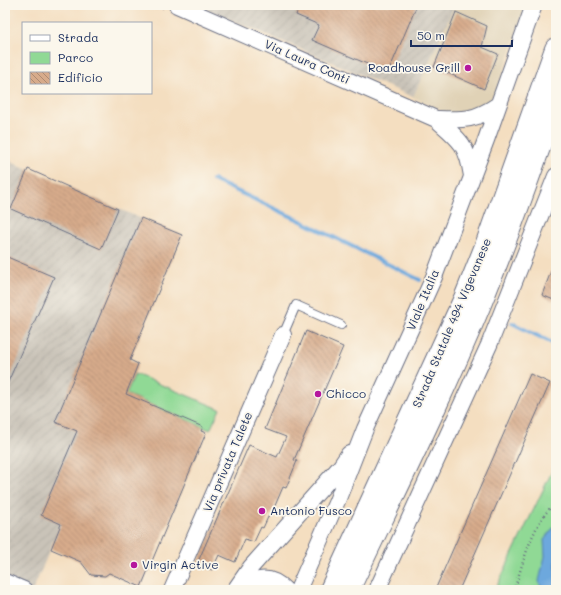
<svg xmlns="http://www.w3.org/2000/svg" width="561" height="595" viewBox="0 0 561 595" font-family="Mali,sans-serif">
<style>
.built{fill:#e0d2b6}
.industrial{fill:url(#industrial-furrows)}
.green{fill:#90d995;stroke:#56847a}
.water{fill:#6da8dd;stroke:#446c9e}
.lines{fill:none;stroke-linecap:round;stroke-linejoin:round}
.stream{stroke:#6da8dd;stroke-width:4}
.building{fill:url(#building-back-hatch)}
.lane-casing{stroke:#676c80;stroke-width:10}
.street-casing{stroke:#676c80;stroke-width:18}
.primary-casing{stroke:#676c80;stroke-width:24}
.path{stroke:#676c80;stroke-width:2.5;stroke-dasharray:1 3;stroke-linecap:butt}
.lane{stroke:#fff;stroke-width:8}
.street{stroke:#fff;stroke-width:16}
.primary{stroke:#fff;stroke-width:22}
.poi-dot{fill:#b5179e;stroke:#fbf7ec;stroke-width:1.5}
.labels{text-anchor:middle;stroke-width:3.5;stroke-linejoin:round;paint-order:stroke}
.street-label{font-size:12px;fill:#1b2f5e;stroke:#fbf7ec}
.poi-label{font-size:12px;fill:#1b2f5e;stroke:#fbf7ec;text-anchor:start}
</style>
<defs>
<pattern id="industrial-furrows" width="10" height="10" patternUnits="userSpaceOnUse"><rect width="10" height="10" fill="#c9c3b8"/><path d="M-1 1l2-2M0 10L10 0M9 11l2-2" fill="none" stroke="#aca8a1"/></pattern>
<pattern id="building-back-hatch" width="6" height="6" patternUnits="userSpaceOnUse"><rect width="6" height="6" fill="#d7ab8b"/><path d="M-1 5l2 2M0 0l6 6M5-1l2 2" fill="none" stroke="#ae8c75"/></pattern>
</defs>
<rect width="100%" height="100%" fill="#fbf7ec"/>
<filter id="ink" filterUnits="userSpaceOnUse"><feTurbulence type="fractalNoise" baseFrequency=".025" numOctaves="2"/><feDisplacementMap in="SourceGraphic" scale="8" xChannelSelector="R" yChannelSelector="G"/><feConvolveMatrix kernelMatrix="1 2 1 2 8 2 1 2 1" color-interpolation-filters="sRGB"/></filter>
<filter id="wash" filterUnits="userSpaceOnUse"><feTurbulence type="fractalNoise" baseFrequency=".012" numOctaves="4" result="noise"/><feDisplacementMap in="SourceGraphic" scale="16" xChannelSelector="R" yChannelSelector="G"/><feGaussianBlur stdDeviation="0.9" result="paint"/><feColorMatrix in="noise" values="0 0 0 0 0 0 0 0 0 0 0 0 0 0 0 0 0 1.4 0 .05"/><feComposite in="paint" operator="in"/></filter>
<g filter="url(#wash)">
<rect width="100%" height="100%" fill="#f4dec0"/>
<path class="built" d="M 455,5 L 527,5 L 496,93 L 487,104 L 474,112 L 446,113 L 413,97 Z"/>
<path class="industrial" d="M 197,5 L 455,5 L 413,97 Z
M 5,159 L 181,236 L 33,590 L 5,590 Z"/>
<path class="green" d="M 135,374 L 220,409 L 210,430 L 126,394 Z
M 556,463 L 556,590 L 495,590 Z"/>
<path class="water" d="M 556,524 L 556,590 L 542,590 L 539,581 L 545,556 L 544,540 Z"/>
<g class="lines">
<path class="stream" d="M 213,180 L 299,220 L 420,280
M 512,323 L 556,345"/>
</g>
<g id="blocks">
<path class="building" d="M 300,5 L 417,5 L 388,73 L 312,40 L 319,25 L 296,15 Z
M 456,12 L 487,26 L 482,47 L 498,54 L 484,89 L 434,67 Z
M 28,169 L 118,209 L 101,249 L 11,209 Z
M 141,218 L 182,235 L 130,360 L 138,364 L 126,394 L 203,427 L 201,431 L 206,433 L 141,587 L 109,573 L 105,576 L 91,575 L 81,562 L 51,549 L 61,524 L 41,515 L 77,431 L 55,422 Z
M 5,256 L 54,277 L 5,389 Z
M 555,261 L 556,261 L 556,301 L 542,295 Z
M 306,331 L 343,347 L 294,460 L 297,461 L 286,488 L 283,487 L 271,515 L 269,515 L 263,528 L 261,527 L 254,542 L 245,539 L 235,562 L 219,555 L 212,570 L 197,564 L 249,445 L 277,457 L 286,437 L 265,429 Z
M 530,374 L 550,383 L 459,590 L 435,590 Z"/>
</g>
</g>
<g filter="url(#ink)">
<use href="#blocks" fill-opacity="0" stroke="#676c80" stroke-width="1"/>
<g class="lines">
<g class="lane-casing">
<path id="lane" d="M 283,335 L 296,305 L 341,325"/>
</g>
<g class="street-casing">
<path id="street" d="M 177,5 L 436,119 C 460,140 467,144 472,176
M 436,119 C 464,120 474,121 498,105
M 5,582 L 24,590
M 237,587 C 256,580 269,573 285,590
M 172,590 L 283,335
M 235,590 L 251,567 L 341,466 L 349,454
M 298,590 L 337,501 L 365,429 L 434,277 L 486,140 L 534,5
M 377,590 L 489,345 L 556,176"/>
</g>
<g class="primary-casing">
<path id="primary" d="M 331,590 L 466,296 L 486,246 L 556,49
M 348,590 C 393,495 440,401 480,304 C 508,236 532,168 556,99"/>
</g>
<path class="path" d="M 155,5 L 163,8
M 514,590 C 523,564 533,520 556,503"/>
<use href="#lane" class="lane"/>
<use href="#street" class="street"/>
<use href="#primary" class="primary"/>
</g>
</g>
<g class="poi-dot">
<circle cx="468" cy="68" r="4"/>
<circle cx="318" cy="394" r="4"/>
<circle cx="262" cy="511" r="4"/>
<circle cx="134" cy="565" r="4"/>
</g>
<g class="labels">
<g class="street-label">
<text transform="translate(307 62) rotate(24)" y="4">Via Laura Conti</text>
<text transform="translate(423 300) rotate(-67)" y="4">Viale Italia</text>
<text transform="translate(452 323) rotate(-67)" y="4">Strada Statale 494 Vigevanese</text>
<text transform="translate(228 462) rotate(-67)" y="4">Via privata Talete</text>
</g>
<g class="poi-label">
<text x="460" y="72" text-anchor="end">Roadhouse Grill</text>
<text x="326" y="398">Chicco</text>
<text x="270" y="515">Antonio Fusco</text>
<text x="142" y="569">Virgin Active</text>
</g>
</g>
<rect width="561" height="595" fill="none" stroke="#fbf7ec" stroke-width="20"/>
<rect x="22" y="22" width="130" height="72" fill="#fbf7ec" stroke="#a1a7b3"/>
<rect x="30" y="35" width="20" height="6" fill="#ffffff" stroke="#a1a7b3"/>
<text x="58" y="42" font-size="12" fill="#1b2f5e">Strada</text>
<rect x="30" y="52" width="20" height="12" fill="#90d995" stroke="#a1a7b3"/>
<text x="58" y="62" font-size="12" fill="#1b2f5e">Parco</text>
<rect x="30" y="72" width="20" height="12" fill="url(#building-back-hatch)" stroke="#a1a7b3"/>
<text x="58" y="82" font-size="12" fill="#1b2f5e">Edificio</text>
<path d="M411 40v6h101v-6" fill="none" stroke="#1b2f5e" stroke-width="2"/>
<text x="417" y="40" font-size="12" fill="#1b2f5e" stroke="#fbf7ec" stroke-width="3" paint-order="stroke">50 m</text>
</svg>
